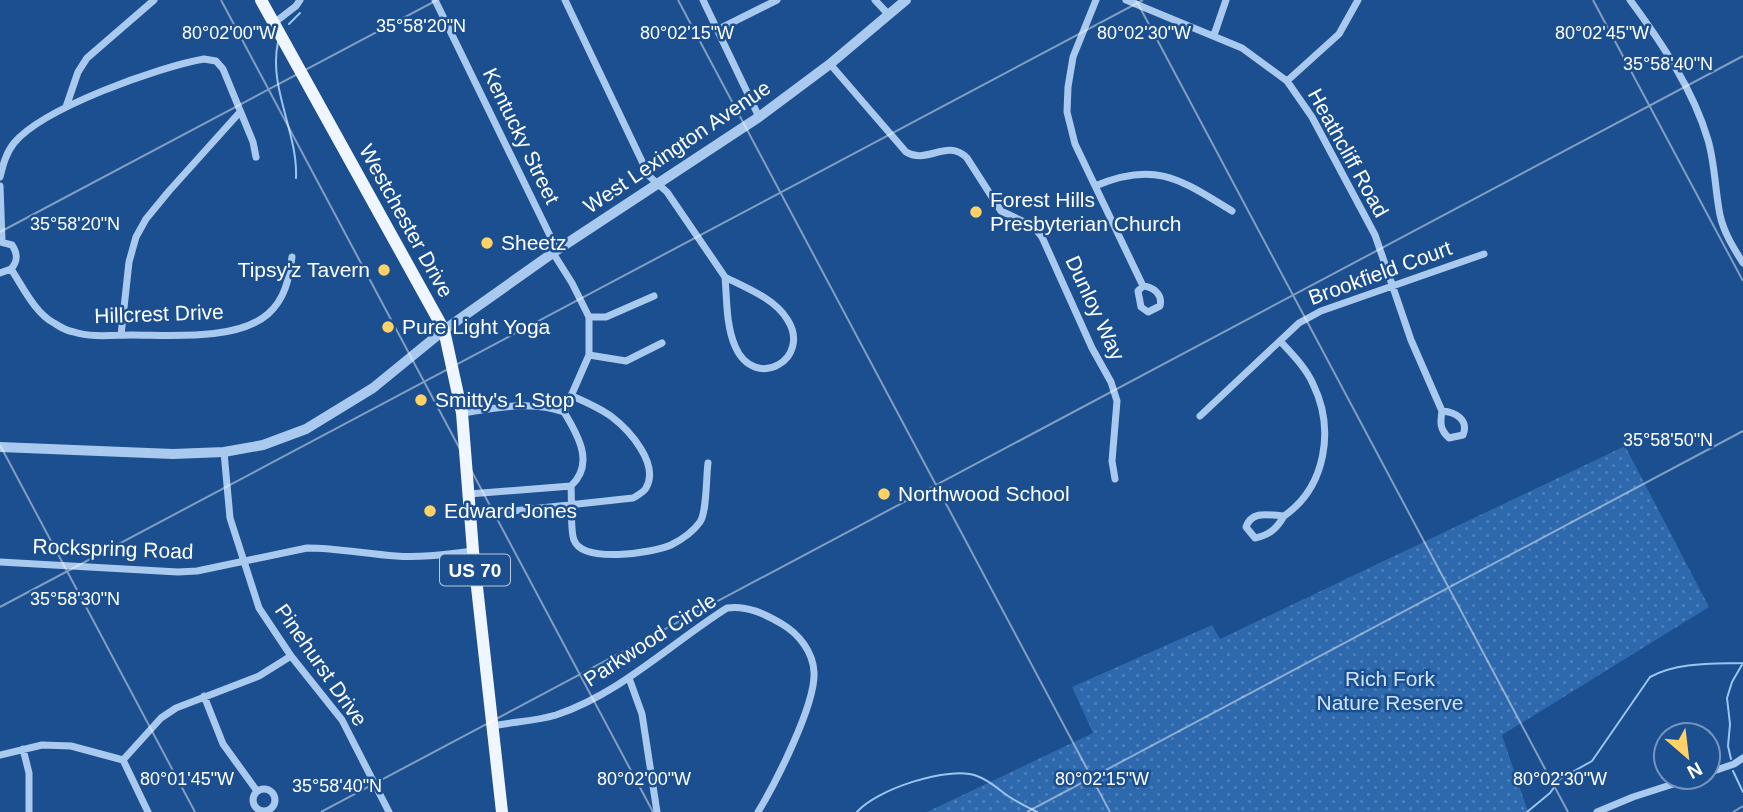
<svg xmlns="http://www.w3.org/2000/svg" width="1743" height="812" viewBox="0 0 1743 812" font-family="Helvetica,sans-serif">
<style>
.park{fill:url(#park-dots)}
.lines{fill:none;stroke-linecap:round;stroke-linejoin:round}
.stream{stroke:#9cc4f0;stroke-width:2}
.minor{stroke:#a9c9ee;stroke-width:7}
.tertiary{stroke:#a9c9ee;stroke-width:10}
.primary{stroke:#f0f6ff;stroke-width:12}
.ticks{fill:none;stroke:#fff;stroke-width:2;stroke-opacity:0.45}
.poi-dot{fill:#ffd166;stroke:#1b4f8f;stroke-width:2.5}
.labels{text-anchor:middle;stroke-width:5;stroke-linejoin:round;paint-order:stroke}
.shield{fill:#1b4f8f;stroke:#bbcadd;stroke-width:2}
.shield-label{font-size:19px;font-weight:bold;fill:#fff}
.street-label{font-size:21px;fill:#fff;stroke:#1b4f8f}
.poi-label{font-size:21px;fill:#fff;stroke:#1b4f8f;text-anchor:start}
.park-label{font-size:21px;fill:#cfe3fa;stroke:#1b4f8f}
.ticks-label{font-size:18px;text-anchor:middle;fill:#fff;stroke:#1b4f8f;stroke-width:5;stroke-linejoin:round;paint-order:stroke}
</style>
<defs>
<pattern id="park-dots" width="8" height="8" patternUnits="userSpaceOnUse" patternTransform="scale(1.75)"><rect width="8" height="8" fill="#2e69ad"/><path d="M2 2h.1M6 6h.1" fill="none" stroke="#4d80b9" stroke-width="1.8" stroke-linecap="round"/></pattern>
</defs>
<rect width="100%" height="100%" fill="#1b4f8f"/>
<path class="park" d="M 1625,446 L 1709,607 L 1502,735 L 1528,812 L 927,812 L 1093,733 L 1072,687 L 1212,625 L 1220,639 Z"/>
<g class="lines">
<path class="stream" d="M 289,24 L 300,13
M 278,42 C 268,88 298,132 296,178
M 1731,759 L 1728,746 L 1730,724 L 1727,698 L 1732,682 L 1743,663
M 1733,771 L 1743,792
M 857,812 C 875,790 949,765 977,776 C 989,780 998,789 1008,796 C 1017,802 1027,807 1037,812
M 1527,812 L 1550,793 L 1560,779 L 1592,761 L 1650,677 C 1678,662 1712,664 1743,663"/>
<path class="minor" d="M 435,0 L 557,250
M 565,0 L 649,176 L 667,192 L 725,277
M 703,0 L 759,117
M 875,0 L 889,15
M 1096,0 L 1073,57 L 1068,87 L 1067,112 L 1075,144 L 1143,286 C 1153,287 1163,294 1160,306 L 1148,312 L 1141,307 L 1138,291 L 1143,286
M 1126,0 L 1242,48 L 1287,81 L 1312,117 L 1375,235 L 1411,340 L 1442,411 C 1440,423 1440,430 1449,438 L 1463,435 C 1469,420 1456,412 1442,411
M 1630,0 C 1661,42 1693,89 1708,140 C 1715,164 1715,190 1720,215 C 1724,233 1733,247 1743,263
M 274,23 L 296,6 L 300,0
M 717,30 L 777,0
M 1214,35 L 1226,0
M 830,64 L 906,152 C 927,165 947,138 967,158 L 1001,211 L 1033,226 L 1042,237 L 1092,348 L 1111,382 L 1117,401 L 1112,461 L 1115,479
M 1287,81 L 1339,34 L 1358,0
M 66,107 L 78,72 L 87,58 L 154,0
M 0,177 C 3,165 6,153 14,143 C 43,108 158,67 204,59 L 216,61 L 223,69 L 253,142 L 256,157
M 0,186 L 2,241
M 1095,186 C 1156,160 1181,180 1232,211
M 0,242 L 12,245 C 18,254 18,261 11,269 L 0,273
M 553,253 L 572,283 L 589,317 L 589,355
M 11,269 C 23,287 35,313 54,323 C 60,327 67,331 74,332 C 92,338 114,335 132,335 C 171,335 237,341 268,314 C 285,299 289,279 292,257
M 725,277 C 746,288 774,298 787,319 C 813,358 755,393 735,346 C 726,325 727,300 725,277 Z
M 589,317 L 606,317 L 654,296
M 121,335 L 129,262 L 136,237 L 146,219 L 169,191 L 240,112
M 1280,341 C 1292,354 1306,368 1313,384 C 1335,429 1326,487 1284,516 C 1269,515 1252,510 1246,527 L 1255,538 C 1270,535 1277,528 1284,516
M 462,413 C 496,408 531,400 564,412
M 1200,416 L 1299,323 L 1321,311 L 1484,254
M 224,452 L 230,518 L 259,608 L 291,656 L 342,720 L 389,812
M 571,486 C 572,499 570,531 574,540 C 583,564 652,553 671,545 C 683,539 692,533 700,522 C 707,512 706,477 708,463
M 469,494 L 571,486 C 595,464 578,435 564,412 L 589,355 L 626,361 L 662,343
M 504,512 L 633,498 C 638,495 644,492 646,488 C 660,464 629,430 612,417 C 600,408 586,402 572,396
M 0,562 L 178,572 L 197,571 L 307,548 C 337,548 366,554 396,556 C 422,558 448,554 473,551
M 629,678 L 642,714 L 657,812
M 204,696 L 223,744 L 257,791
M 492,726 C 513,722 536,721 556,715 C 621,693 670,644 727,608 C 747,605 765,614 782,624 C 799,634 813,652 814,672 C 816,704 775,784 758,812
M 23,749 L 29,773 L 29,812
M 0,755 L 42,745 L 71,746 L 123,760 L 161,718 L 176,708 L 259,676 L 291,656
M 123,760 L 148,812
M 1708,773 L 1734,764 L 1743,758
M253 800a11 11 0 1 1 22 0a11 11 0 1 1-22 0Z
M 1597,812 L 1633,797 L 1695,777"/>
<path class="tertiary" d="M 0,447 L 173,454 L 224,452 L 263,445 L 306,429 L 373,388 L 444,330 L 557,250 L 759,117 L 830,64 L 906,0"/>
<path class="primary" d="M 261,0 L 444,330 L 462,413 L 473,551 L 502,812"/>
</g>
<path class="ticks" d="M 221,0 L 653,812M 678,0 L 1110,812M 1136,0 L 1568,812M 1593,0 L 1743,281M 0,232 L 437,0M 0,445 L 195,812M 0,607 L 1143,0M 321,812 L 1743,56M 1027,812 L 1743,431M 1733,812 L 1743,806"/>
<g class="poi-dot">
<circle cx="976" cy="212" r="7"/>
<circle cx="487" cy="243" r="7"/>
<circle cx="384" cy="270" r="7"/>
<circle cx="388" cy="327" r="7"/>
<circle cx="421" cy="400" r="7"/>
<circle cx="884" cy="494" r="7"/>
<circle cx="430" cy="511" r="7"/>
</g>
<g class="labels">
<rect class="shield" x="440" y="554.5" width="70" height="31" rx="5"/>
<g class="shield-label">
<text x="475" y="577">US 70</text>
</g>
<g class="street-label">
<text transform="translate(521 136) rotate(64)" y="7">Kentucky Street</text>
<text transform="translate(677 147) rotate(-34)" y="7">West Lexington Avenue</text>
<text transform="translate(1348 153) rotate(61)" y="7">Heathcliff Road</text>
<text transform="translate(406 221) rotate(61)" y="7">Westchester Drive</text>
<text transform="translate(1380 273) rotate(-20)" y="7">Brookfield Court</text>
<text transform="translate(1095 308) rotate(65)" y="7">Dunloy Way</text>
<text transform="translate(159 314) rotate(-2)" y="7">Hillcrest Drive</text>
<text transform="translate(113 549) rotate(2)" y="7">Rockspring Road</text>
<text transform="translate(650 640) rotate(-33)" y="7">Parkwood Circle</text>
<text transform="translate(321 665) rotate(55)" y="7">Pinehurst Drive</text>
</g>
<g class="poi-label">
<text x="990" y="207">Forest Hills<tspan x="990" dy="24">Presbyterian Church</tspan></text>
<text x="501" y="250">Sheetz</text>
<text x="370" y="277" text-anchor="end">Tipsy'z Tavern</text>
<text x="402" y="334">Pure Light Yoga</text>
<text x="435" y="407">Smitty's 1 Stop</text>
<text x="898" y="501">Northwood School</text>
<text x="444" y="518">Edward Jones</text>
</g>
<g class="park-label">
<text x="1390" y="686">Rich Fork<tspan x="1390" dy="24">Nature Reserve</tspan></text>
</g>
</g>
<g class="ticks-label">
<text x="421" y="32">35°58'20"N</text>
<text x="1602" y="39">80°02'45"W</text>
<text x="229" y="39">80°02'00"W</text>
<text x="687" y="39">80°02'15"W</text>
<text x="1144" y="39">80°02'30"W</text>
<text x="1668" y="70">35°58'40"N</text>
<text x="75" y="230">35°58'20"N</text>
<text x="1668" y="446">35°58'50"N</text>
<text x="75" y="605">35°58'30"N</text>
<text x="187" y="785">80°01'45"W</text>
<text x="644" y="785">80°02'00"W</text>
<text x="1102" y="785">80°02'15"W</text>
<text x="1560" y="785">80°02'30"W</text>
<text x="337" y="792">35°58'40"N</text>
</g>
<g transform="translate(1687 756) rotate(152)"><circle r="33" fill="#1b4f8f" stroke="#7695bc" stroke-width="2"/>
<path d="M0-5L12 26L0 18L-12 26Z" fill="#ffd166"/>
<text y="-10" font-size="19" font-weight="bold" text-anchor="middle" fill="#ffffff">N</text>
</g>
</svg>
